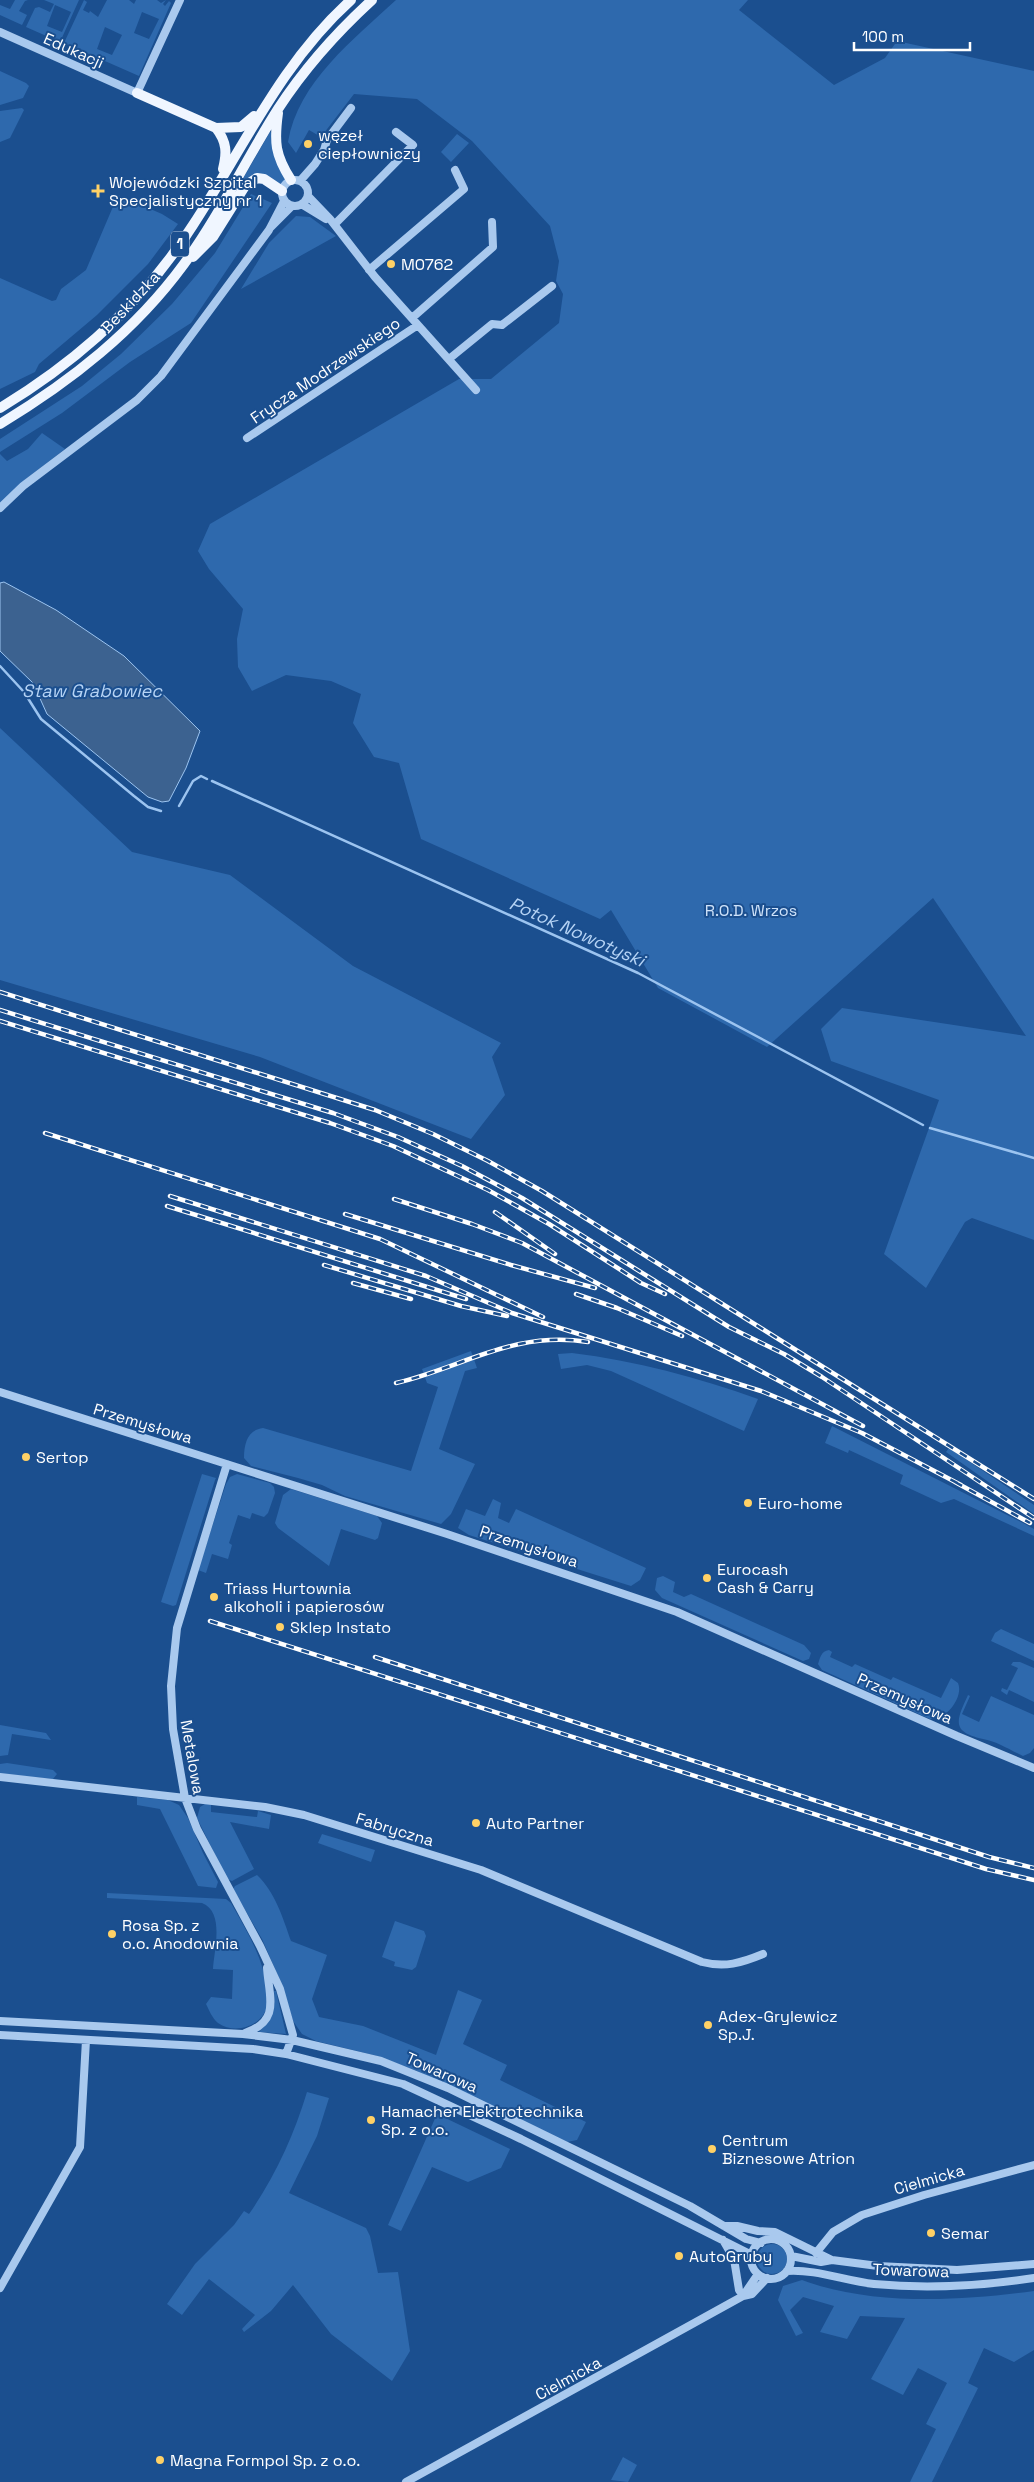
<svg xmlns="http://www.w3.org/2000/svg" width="1034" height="2482" viewBox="0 0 1034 2482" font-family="'Space Grotesk',sans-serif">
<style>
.green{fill:#2e69ad;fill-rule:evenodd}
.water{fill:#3c6290;stroke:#9cc4f0}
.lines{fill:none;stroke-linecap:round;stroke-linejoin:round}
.stream{stroke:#9cc4f0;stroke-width:2.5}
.minor{stroke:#a9c9ee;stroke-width:8}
.major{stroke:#f0f6ff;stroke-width:10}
.rail-casing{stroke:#fff;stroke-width:4.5}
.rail{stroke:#1b4f8f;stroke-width:2.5;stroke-dasharray:8;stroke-linecap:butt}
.poi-dot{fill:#ffd166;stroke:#1b4f8f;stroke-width:2}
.labels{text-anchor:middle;stroke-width:4;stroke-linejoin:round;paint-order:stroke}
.shield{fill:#1b4f8f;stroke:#bbcadd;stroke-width:1}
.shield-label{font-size:15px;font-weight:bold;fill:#fff}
.street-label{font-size:16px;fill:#fff;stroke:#1b4f8f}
.poi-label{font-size:16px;fill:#fff;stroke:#1b4f8f;text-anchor:start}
.park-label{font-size:16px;fill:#cfe3fa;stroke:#1b4f8f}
.water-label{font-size:18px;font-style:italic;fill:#b5d3f5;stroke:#1b4f8f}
</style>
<rect width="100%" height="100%" fill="#1b4f8f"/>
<path class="green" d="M 15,0 L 28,0 L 25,1 L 19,11 L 27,15 L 22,25 L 0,15 L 0,5 L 10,9 Z
M 44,0 L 79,0 L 60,42 L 26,27 L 35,8 L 39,7 L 50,12 L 54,4 ZM 55,5 L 71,12 L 62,32 L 47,26 Z
M 84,0 L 87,2 L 83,10 L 89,13 L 90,11 L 98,17 L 107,0 L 129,0 L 134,4 L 136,0 L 157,0 L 161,3 L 166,0 L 163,4 L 165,6 L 169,1 L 171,3 L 139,76 L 64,43 ZM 142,12 L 159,19 L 149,39 L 134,33 ZM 105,27 L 122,35 L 112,55 L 97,49 Z
M 396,0 L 748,0 L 739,10 L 834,85 L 885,58 L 897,41 L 1034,71 L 1034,1240 L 972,1218 L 965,1222 L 926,1288 L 884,1254 L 939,1100 L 831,1061 L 821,1029 L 842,1008 L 1026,1036 L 933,898 L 767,1047 L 658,988 L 611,910 L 600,919 L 421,839 L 399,763 L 374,757 L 353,723 L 361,694 L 331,681 L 286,675 L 252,691 L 238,667 L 237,639 L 243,609 L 209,569 L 198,551 L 210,524 L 459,379 L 491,379 L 559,323 L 563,294 L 556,281 L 559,261 L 550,226 L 472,141 L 417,99 L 354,94 L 321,137 L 309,130 L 296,153 L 288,142 C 298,82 354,39 396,0 Z
M 0,71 L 26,83 L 29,86 L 23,98 L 0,105 Z
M 22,108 L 24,110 L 10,138 L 0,142 L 0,111 Z
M 270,132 L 272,133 C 271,151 277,163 287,179 L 281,184 L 264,175 L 243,183 L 241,182 Z
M 457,134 L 469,143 L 451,162 L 441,152 Z
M 251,194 L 272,203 L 191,323 L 130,362 L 62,413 L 0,452 L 0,439 L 82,386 L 121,354 L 172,304 L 215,253 Z
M 118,195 L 162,214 L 178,224 L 148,264 L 97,315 L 39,364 L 35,372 L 0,389 L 0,278 L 52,301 L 56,300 L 61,289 L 86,270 Z
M 296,216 L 310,217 L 336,236 L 241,289 L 269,243 Z
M 42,433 L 65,449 L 26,479 L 0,504 L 0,454 L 7,461 L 28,449 Z
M 0,728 L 132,852 L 230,875 L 353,966 L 501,1043 L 492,1057 L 505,1095 L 471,1139 L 260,1057 L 0,980 Z
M 471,1351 L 477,1368 L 465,1371 L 439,1449 L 475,1464 L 451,1514 L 441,1524 L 345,1496 L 322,1485 L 298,1478 L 251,1466 L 244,1458 C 244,1443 248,1430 263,1428 L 411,1471 L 438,1387 L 427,1383 L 422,1369 Z
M 572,1353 C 636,1361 697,1377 758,1399 L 744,1431 L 611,1371 L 587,1365 L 561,1369 L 558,1354 Z
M 832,1426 L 1025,1524 L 1034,1529 L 1034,1536 L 954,1499 L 941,1503 L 900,1484 L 903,1475 L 849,1450 L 848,1453 L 825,1443 Z
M 949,1448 L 1034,1505 L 1034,1514 L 946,1452 Z
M 202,1474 L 216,1478 L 215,1480 L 176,1605 L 173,1606 L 161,1602 Z
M 237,1474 L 270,1483 L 274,1487 L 275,1493 L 268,1513 L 264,1517 L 252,1513 L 250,1519 L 238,1515 L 229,1543 L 232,1545 L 228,1559 L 212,1554 L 206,1573 L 198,1570 L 226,1484 L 230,1477 Z
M 291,1489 L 377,1516 L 382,1523 L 378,1538 L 375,1540 L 341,1529 L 329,1566 L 278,1528 L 275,1523 L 283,1495 Z
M 493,1499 L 501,1503 L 498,1518 L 509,1523 L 516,1509 L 646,1568 L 640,1580 L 631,1586 L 469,1535 L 458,1528 L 466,1509 L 485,1516 Z
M 663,1576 L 675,1582 L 673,1592 L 684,1597 L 691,1594 L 804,1645 L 811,1653 L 809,1659 L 803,1661 L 662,1598 L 655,1590 L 657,1578 Z
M 1001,1629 L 1034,1644 L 1034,1661 L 991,1641 L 995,1633 Z
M 829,1650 L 832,1652 L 830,1657 L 852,1667 L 855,1664 L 891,1680 L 893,1677 L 941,1698 L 951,1678 L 958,1683 C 964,1697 946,1721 930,1719 L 822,1670 L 818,1664 C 820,1658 821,1651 829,1650 Z
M 1013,1662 L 1020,1662 L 1034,1668 L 1034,1702 L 1009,1690 L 1007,1695 L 1001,1691 L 1002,1688 L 1007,1690 L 1018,1668 L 1011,1665 Z
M 968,1695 L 970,1696 L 962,1714 L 979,1722 L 991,1696 L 1034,1715 L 1034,1748 L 1030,1753 L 1023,1756 C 1010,1750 996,1741 983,1739 C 951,1732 956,1721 968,1695 Z
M 0,1725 L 46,1733 L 51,1740 L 12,1734 L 8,1755 L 0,1756 Z
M 7,1763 L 53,1770 L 57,1774 L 53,1779 L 0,1774 L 0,1764 Z
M 137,1797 L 168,1800 L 179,1805 L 188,1818 L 203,1853 L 218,1882 L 216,1888 L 198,1886 L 160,1809 L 137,1805 Z
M 205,1804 L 211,1804 L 211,1812 L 257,1817 L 258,1811 L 271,1815 L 269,1829 L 230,1822 L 254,1869 L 232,1881 L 227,1879 L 197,1818 L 200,1807 Z
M 322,1834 L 375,1850 L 371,1862 L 318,1843 Z
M 257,1875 C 275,1892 283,1918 291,1941 L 327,1955 L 312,1999 L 319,2017 L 363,2026 L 436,2055 L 458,1990 L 482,2000 L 463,2044 L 507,2065 L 500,2080 L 586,2122 L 577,2140 L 567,2142 L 417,2071 L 377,2056 L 316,2041 L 302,2034 L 293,2021 L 282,1985 L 262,1939 L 233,1889 L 235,1886 Z
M 107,1893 L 226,1899 L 231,1903 C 248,1933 266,1962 268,1998 C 269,2023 238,2037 218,2023 C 212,2018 209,2010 206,2004 L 211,1997 L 232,1999 L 233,1970 L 213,1969 C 214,1950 225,1912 202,1903 L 107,1898 Z
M 395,1921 L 424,1931 L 426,1936 L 416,1967 L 412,1970 L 394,1966 L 395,1962 L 382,1957 Z
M 274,1991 L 276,1991 L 286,2034 L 259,2032 C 272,2018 276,2010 274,1991 Z
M 307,2092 L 329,2098 L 317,2136 L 289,2193 L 366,2228 L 370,2236 L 378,2273 L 398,2272 L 410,2351 L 392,2381 L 331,2334 L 293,2285 L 271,2311 L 244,2332 L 242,2329 L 255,2315 L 209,2279 L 182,2315 L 167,2304 L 195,2264 L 234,2225 L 244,2211 L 249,2214 C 275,2177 294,2135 307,2092 Z
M 437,2114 L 510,2149 L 501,2168 L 468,2182 L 432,2167 L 401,2231 L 388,2225 Z
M757 2259a15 15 0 1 1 30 0a15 15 0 1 1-30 0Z
M 802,2280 C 871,2306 962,2301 1034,2291 L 1034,2350 L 1014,2362 L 984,2348 L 968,2383 L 978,2388 L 932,2482 L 910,2482 L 936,2429 L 926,2424 L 947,2383 L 918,2368 L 903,2395 L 871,2379 L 905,2318 L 860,2316 L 847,2339 L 820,2332 L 834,2306 L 803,2297 L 790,2310 L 803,2333 L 796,2336 L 778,2300 L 783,2286 Z
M 623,2457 L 637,2465 L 628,2482 L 611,2480 Z"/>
<path class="water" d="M 4,582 L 56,610 L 124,656 L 200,731 L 186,768 L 169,801 L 162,802 L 148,797 L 47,714 L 33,683 L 0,651 L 0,583 Z"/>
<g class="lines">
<path class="stream" d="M 0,666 L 24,692 L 41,719 L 134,796 L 148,807 L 161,811
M 212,781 L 638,973 L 923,1125
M 179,806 L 193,781 L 201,776 L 207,779
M 930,1128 L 1034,1158"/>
<path class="minor" d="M 0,32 L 137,93 L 180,0
M282 193a13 13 0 1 1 26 0a13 13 0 1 1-26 0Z
M 300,181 L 315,164 L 324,150 L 327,140 L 351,108
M 308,196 L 330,219 L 375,277 L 476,390
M 303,205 L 326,219
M 335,224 L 413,145 L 396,132
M 270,228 L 292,206
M 369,270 L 464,189 L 455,170
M 412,318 L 493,247 L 492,222
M 449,359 L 492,324 L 502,325 L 552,286
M 247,438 L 418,325
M 0,508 L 23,486 L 137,400 L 161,376 L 269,230 L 284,201
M 0,1392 L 447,1534 L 677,1612 L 957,1736 L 1034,1768
M 227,1464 L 177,1628 L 171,1686 L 173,1729 L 185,1798 L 197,1829 L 260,1946 L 280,1989 L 293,2035 L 286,2054
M 0,1777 L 265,1807 L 304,1815 L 481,1870 L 702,1962 C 725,1968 741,1963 763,1954
M 0,2021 L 243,2034 L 292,2040 L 381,2061 L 448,2088 L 690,2206 L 746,2239 L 761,2243
M 245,2033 C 281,2021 269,1997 267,1968
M 0,2035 L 253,2049 L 286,2054 L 403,2084 L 521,2139 L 752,2255
M 724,2226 L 737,2226 L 758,2231 L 775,2232 L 832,2260 L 878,2266 L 957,2270 L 1034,2264
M751 2259a20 20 0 1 1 40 0a20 20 0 1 1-40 0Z
M 723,2240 L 734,2259 L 739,2290 L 743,2296
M 816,2253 L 833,2232 L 862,2215 L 924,2195 L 1034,2165
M 791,2256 L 821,2262 L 832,2260
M 787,2271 C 816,2269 845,2281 874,2284 C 927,2289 981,2286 1034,2278
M 0,2288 L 80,2147 L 86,2040
M 743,2296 L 758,2274
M 406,2482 L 743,2296 L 752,2294 L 767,2278"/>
<path class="major" d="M 137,93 L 216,128 L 241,127 L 254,116
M 278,113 C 274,142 275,155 291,180
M 216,128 C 227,142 227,153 223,169
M 193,257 L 213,237 L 245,186 L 257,178 L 264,179 L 282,191
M 0,408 C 78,361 144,302 193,225 C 244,147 281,63 351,0
M 0,424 C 71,381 135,331 184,264 C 220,215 246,159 278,109 C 304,69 337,32 372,0"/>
<g class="rail-casing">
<path id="rail" d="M 0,992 L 375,1110 L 433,1134 L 488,1161 L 542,1191 L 1034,1499
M 0,1010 L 333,1113 L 398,1137 L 462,1166 L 522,1198 L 729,1327 L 784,1354 L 822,1377 L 1034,1518
M 0,1021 L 330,1123 L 393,1146 L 488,1190 L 549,1224 L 641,1283 L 665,1294
M 45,1133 L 380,1239 L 543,1317
M 170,1196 L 426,1276 L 512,1313 L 761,1391 L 862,1433 L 961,1485
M 394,1199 L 472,1224 L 522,1243 L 863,1426
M 167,1206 L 466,1299
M 495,1212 L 555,1254
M 345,1214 L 511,1265 L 595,1288
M 324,1265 L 461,1306 L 507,1316
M 353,1283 L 411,1299
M 576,1294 L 617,1308 L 682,1336
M 396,1383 C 464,1367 514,1330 588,1342
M 955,1482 L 1030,1523
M 210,1621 L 986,1869 L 1034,1880
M 375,1657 L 989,1857 L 1034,1868"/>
</g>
<use href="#rail" class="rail"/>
</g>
<g class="poi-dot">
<circle cx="308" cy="144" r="5"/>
<path d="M95.5 183.5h5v5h5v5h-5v5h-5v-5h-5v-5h5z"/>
<circle cx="391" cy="264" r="5"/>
<circle cx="26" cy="1457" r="5"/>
<circle cx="748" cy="1503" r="5"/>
<circle cx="707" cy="1578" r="5"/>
<circle cx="214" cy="1597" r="5"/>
<circle cx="280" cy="1627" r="5"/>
<circle cx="476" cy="1823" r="5"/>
<circle cx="112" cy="1934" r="5"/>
<circle cx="708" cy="2025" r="5"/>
<circle cx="371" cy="2120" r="5"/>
<circle cx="712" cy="2149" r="5"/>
<circle cx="931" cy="2233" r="5"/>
<circle cx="679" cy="2256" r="5"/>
<circle cx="160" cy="2460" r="5"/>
</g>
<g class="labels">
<rect class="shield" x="171" y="231.5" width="18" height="25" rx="4"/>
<g class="shield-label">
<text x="180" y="249">1</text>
</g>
<g class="street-label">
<text transform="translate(74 50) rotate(24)" y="6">Edukacji</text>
<text transform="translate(130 302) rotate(-47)" y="6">Beskidzka</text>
<text transform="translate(325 370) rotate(-34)" y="6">Frycza Modrzewskiego</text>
<text transform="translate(143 1423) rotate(17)" y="6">Przemysłowa</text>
<text transform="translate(529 1546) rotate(18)" y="6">Przemysłowa</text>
<text transform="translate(905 1698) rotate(24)" y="6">Przemysłowa</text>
<text transform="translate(193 1757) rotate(80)" y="6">Metalowa</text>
<text transform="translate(395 1829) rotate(17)" y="6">Fabryczna</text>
<text transform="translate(442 2072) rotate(24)" y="6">Towarowa</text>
<text transform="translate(929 2179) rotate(-16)" y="6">Cielmicka</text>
<text transform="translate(911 2270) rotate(2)" y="6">Towarowa</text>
<text transform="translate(568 2378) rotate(-29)" y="6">Cielmicka</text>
</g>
<g class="poi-label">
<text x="318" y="141">węzeł<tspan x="318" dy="18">ciepłowniczy</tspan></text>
<text x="109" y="188">Wojewódzki Szpital<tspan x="109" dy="18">Specjalistyczny nr 1</tspan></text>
<text x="401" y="270">M0762</text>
<text x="36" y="1463">Sertop</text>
<text x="758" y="1509">Euro-home</text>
<text x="717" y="1575">Eurocash<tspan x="717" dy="18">Cash &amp; Carry</tspan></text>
<text x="224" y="1594">Triass Hurtownia<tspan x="224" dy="18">alkoholi i papierosów</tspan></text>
<text x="290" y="1633">Sklep Instato</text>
<text x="486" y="1829">Auto Partner</text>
<text x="122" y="1931">Rosa Sp. z<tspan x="122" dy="18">o.o. Anodownia</tspan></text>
<text x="718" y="2022">Adex-Grylewicz<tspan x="718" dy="18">Sp.J.</tspan></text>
<text x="381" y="2117">Hamacher Elektrotechnika<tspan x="381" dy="18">Sp. z o.o.</tspan></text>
<text x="722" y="2146">Centrum<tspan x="722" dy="18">Biznesowe Atrion</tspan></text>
<text x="941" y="2239">Semar</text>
<text x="689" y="2262">AutoGruby</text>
<text x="170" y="2466">Magna Formpol Sp. z o.o.</text>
</g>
<g class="park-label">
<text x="751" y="916">R.O.D. Wrzos</text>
</g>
<g class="water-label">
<text x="92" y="697">Staw Grabowiec</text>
<text transform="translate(577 932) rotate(24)" y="6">Potok Nowotyski</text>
</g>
</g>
<path d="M854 42v8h116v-8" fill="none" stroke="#ffffff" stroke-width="2.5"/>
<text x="862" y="42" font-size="15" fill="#ffffff" stroke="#1b4f8f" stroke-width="4" paint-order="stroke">100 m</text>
</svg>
